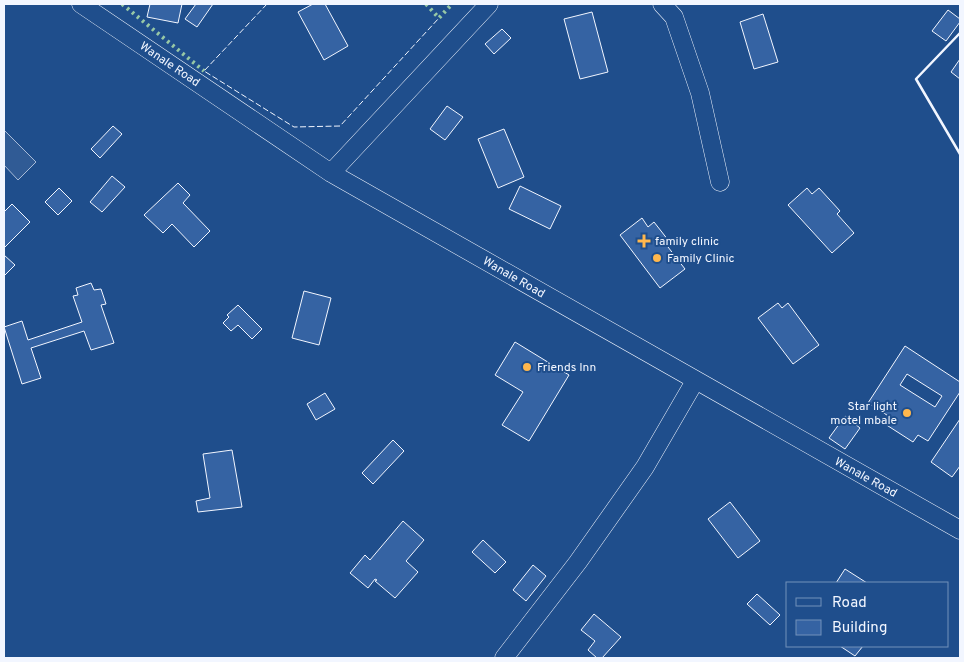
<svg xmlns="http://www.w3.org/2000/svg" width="964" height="662" viewBox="0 0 964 662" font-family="Overpass,sans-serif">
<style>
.built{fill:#305b95;stroke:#a8bbd7}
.building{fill:#3563a3;stroke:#f2f6ff;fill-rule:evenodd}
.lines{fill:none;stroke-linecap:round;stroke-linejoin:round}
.minor-casing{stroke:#f2f6ff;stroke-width:19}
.minor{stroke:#1f4e8c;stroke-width:18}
.hedge{stroke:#97c8a6;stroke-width:4;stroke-dasharray:2.5 4;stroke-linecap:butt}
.fence{stroke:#f2f6ff;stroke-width:1;stroke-dasharray:6 2.5;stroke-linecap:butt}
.wall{stroke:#f2f6ff;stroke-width:2.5}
.poi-dot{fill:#ffb74d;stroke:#1f4e8c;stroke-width:2}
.labels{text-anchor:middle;stroke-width:4;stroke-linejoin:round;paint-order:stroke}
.street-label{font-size:12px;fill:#f2f6ff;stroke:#1f4e8c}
.poi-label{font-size:12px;fill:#f2f6ff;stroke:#1f4e8c;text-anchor:start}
</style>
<rect width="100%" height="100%" fill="#1f4e8c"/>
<path class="built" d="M 4,130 L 36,162 L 18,180 L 4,165 Z"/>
<path class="building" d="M 150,4 L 182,4 L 178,23 L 147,17 Z
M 196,4 L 213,4 L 197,27 L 185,19 Z
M 313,4 L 325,4 L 348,46 L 324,60 L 298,12 Z
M 948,10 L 960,19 L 960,22 L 946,41 L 932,31 Z
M 592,12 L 608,72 L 580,79 L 564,19 Z
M 763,14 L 778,62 L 754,69 L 740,22 Z
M 502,29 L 511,38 L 494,54 L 485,44 Z
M 960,59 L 960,79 L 951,72 Z
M 447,106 L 463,117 L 445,140 L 430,129 Z
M 113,126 L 122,134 L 100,158 L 91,149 Z
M 504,129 L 524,177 L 498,188 L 478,139 Z
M 112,176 L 125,187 L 102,212 L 90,202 Z
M 178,183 L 190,195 L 183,203 L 210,231 L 194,247 L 172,224 L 163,233 L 144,215 Z
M 520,186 L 561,206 L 550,229 L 509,209 Z
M 59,188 L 72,201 L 58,215 L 45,202 Z
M 807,188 L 812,194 L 819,188 L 840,211 L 837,214 L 854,233 L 832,253 L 788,205 Z
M 12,204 L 30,222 L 4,248 L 4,212 Z
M 642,218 L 648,227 L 654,222 L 672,245 L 668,247 L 685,269 L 660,288 L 620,235 Z
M 4,255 L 15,265 L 4,276 Z
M 91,283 L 94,290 L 101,289 L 106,304 L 101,305 L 114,343 L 91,350 L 84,331 L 31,348 L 41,378 L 22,384 L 4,327 L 22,321 L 28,340 L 82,322 L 73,296 L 78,295 L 76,288 Z
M 304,291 L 331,298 L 319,345 L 292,338 Z
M 778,303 L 782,308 L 788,303 L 819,345 L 793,364 L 758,318 Z
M 238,305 L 262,329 L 252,339 L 238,325 L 231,331 L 223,323 L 229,317 L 227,315 Z
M 515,342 L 569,375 L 529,441 L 502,425 L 523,392 L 495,375 Z
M 905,346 L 960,382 L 960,392 L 928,441 L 918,435 L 913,442 L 885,424 L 890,417 L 868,403 ZM 907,374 L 942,396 L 935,407 L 900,385 Z
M 325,393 L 335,409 L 316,420 L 307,404 Z
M 845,416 L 860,428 L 845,449 L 829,438 Z
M 960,419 L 960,466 L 952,477 L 931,462 Z
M 393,440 L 404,451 L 373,484 L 362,473 Z
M 232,450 L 242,507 L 198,512 L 196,501 L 210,498 L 203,454 Z
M 730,502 L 760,541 L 738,558 L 708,519 Z
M 403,521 L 424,540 L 406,561 L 418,572 L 395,598 L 375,581 L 377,580 L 375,579 L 368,588 L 350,573 L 365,555 L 370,560 Z
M 483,540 L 506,562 L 495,573 L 472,552 Z
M 533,565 L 546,576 L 526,601 L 513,590 Z
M 845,569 L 867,583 L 836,583 Z
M 757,594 L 780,615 L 770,625 L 747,604 Z
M 594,614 L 621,637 L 602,658 L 597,658 L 588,650 L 595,641 L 581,630 Z
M 840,646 L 863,646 L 855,656 Z"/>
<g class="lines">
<g class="minor-casing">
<path id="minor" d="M 81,4 L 331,173 L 960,530
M 662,4 L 674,17 L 700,93 L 720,182
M 331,173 L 489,4
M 504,658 L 578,562 L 645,467 L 695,381"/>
</g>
<use href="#minor" class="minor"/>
<path class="hedge" d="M 122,4 L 204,71
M 426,4 L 439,18 L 452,4"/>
<path class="fence" d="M 267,4 L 204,71 L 294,127 L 340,126 L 439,18"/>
<path class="wall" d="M 960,33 L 916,79 L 960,154"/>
</g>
<g class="poi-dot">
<path d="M641.5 233.5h5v5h5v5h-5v5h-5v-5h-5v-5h5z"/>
<circle cx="657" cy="258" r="5"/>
<circle cx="527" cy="367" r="5"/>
<circle cx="907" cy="413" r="5"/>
</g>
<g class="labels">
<g class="street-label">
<text transform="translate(170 64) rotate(34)" y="4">Wanale Road</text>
<text transform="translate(514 277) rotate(30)" y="4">Wanale Road</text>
<text transform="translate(866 477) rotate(29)" y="4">Wanale Road</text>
</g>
<g class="poi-label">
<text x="655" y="245">family clinic</text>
<text x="667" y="262">Family Clinic</text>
<text x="537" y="371">Friends Inn</text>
<text x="897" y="410" text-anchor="end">Star light<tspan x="897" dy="14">motel mbale</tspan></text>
</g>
</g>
<rect width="964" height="662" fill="none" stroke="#f2f6ff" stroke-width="10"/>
<rect x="786" y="582" width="162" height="65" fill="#1f4e8c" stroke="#7391ba"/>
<rect x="796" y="598" width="25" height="8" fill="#1f4e8c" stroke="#7391ba"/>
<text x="832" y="607" font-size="15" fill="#f2f6ff">Road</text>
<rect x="796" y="620" width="25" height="15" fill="#3563a3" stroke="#7391ba"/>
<text x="832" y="632" font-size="15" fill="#f2f6ff">Building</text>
</svg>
